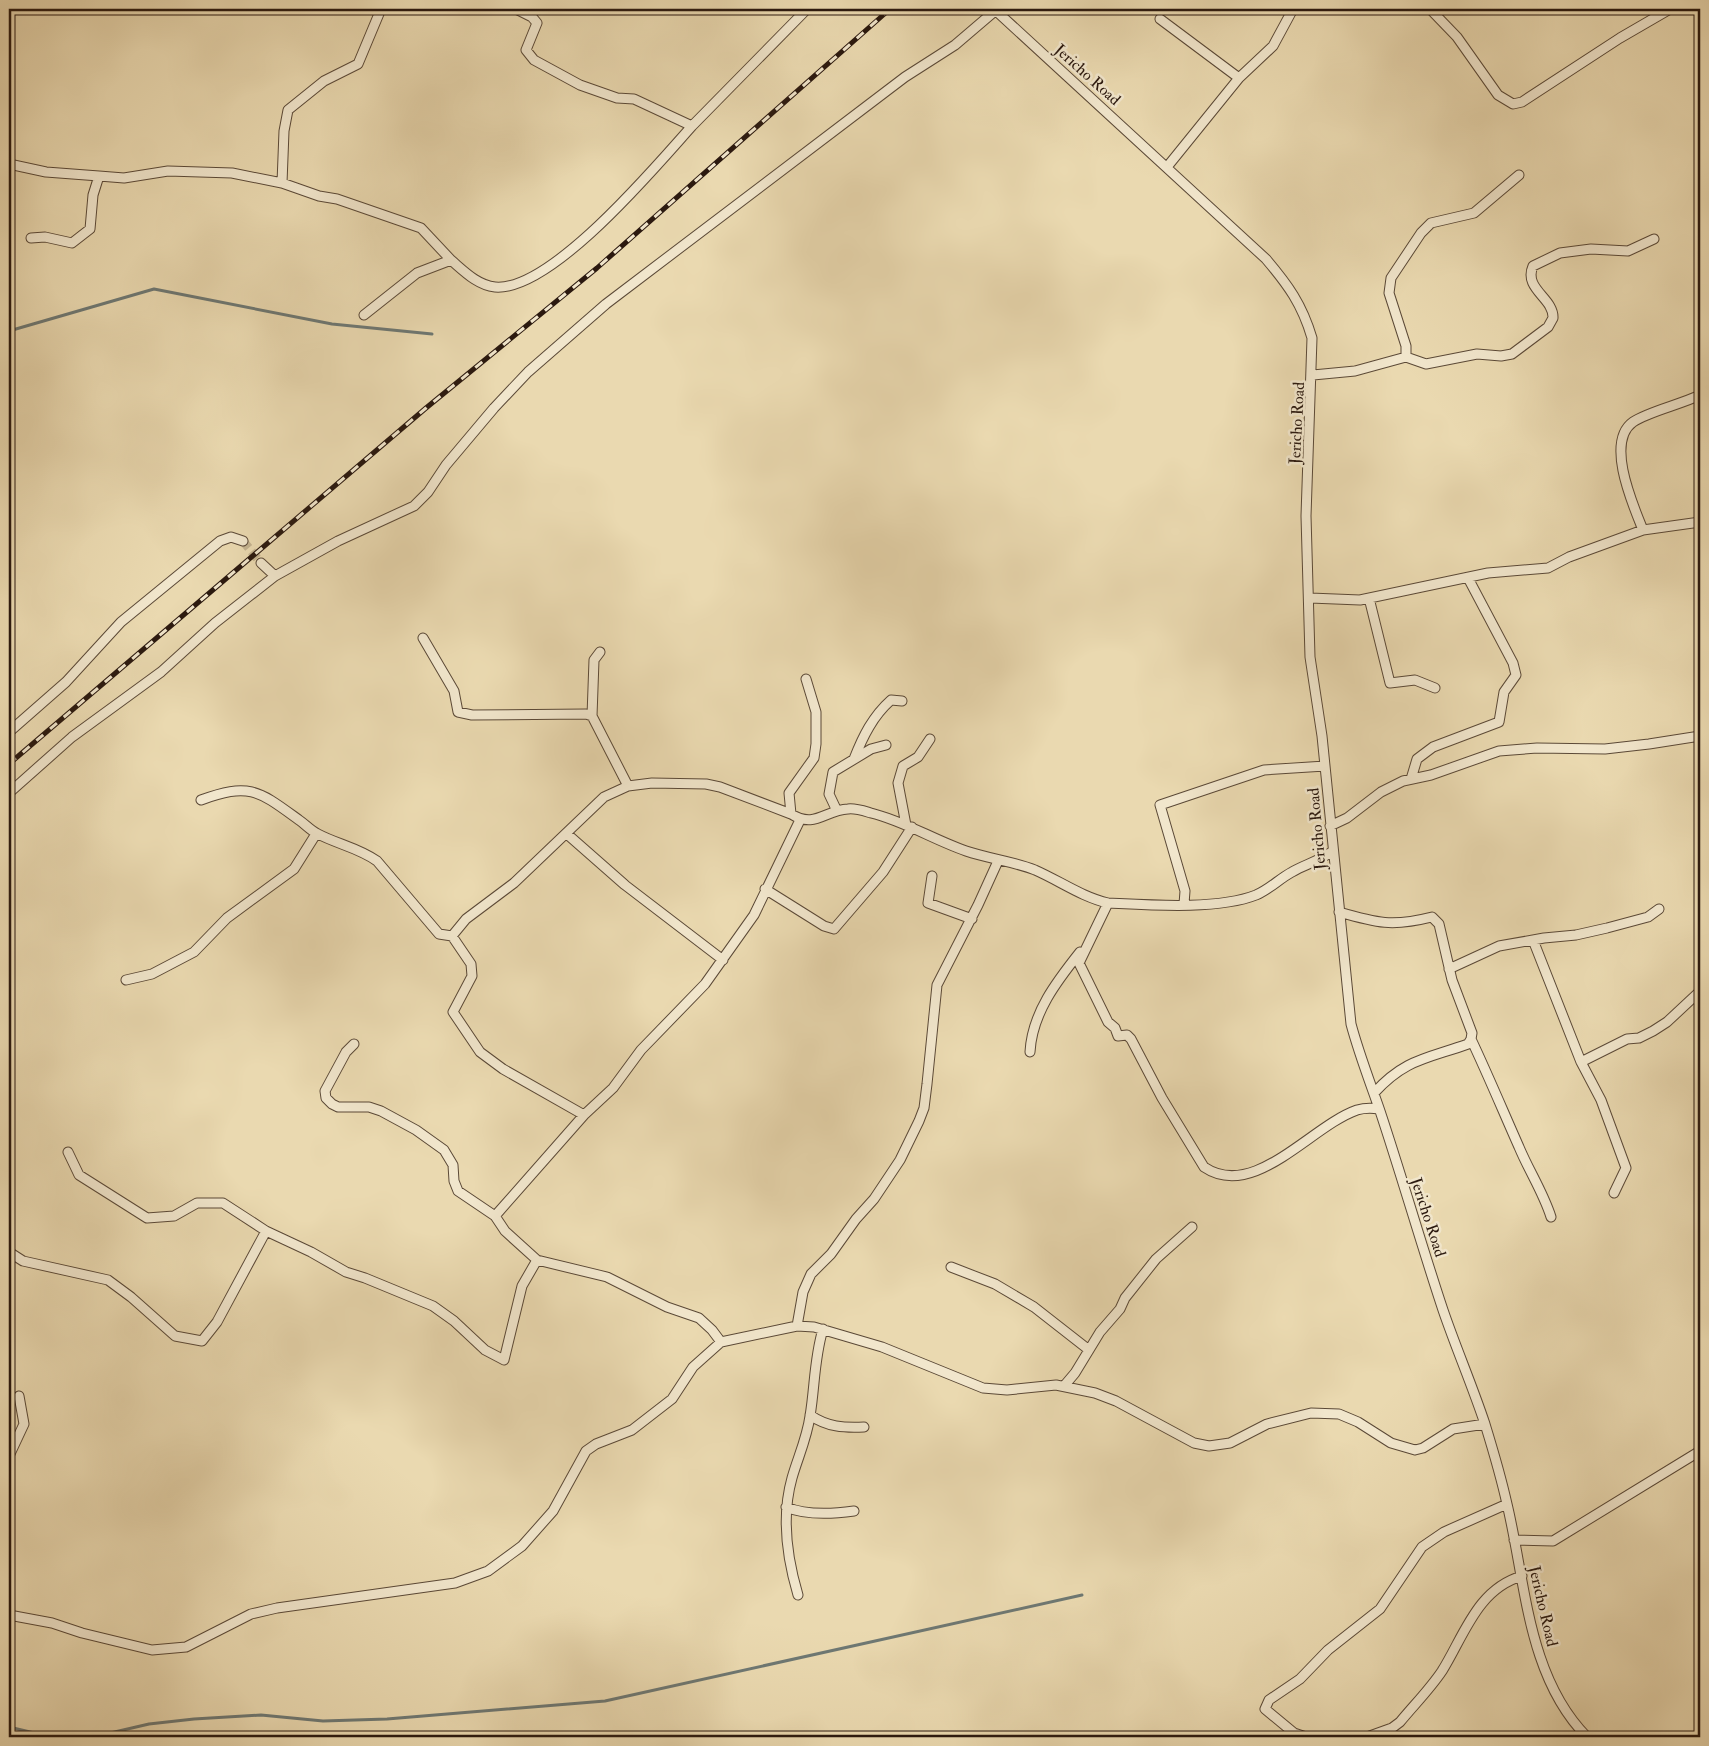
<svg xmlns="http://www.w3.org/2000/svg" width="1709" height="1746" viewBox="0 0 1709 1746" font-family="'IM FELL Double Pica',serif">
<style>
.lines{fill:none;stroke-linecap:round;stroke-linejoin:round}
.stream{stroke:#6e7873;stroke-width:3}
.minor-tunnel{stroke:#c4b390;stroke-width:9;stroke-dasharray:9 4.5;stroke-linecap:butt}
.minor-casing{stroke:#5b4937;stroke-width:11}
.minor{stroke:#f1e6cc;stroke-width:9}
.rail-casing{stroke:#2b190f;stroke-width:5}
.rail{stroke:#f1e6cc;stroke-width:3;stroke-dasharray:9;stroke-linecap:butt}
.labels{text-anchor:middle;stroke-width:5;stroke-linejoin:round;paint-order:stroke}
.street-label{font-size:16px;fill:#2b190f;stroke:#f1e6cc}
</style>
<rect width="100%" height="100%" fill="#ead9b0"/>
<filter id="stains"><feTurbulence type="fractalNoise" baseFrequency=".004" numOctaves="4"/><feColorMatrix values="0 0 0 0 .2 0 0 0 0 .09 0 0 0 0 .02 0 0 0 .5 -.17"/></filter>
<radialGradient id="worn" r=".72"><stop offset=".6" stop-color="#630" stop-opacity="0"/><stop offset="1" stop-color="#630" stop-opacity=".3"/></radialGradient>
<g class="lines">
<path class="stream" d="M 9,331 L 154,289 L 332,324 L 432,334
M 9,1727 L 51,1737
M 93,1737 L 149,1724 L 194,1719 L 261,1715 L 323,1721 L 387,1719 L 605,1701 L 1082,1595"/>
<path class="minor-tunnel" d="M 243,541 L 261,563"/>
<g class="minor-casing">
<path id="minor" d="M 516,9 L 532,17 L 537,23 L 526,50 L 534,60 L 580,85 L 617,98 L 634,99 L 692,126 L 807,9
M 994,9 L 1266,259 C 1288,285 1302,304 1312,338 L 1306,516 L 1310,657 L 1322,736 L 1351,1024 C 1359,1054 1370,1082 1380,1111 C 1402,1177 1421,1244 1443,1310 C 1456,1348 1472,1385 1485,1424 C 1493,1450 1501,1477 1507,1504 C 1526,1583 1527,1676 1587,1737
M 1430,9 L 1457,37 L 1498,95 L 1513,104 L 1522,102 L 1620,38 L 1670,9
M 1160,19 L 1239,78
M 9,164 L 46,172 L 99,176
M 1167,167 L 1239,78 L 1273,46 L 1293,9
M 282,183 L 284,131 L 288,110 L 324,81 L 358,64 L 381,9
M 31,238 L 45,237 L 72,243 L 90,229 L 93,195 L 99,176 L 124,178 L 168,171 L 232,173 L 282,183 L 319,196 L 337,199 L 421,228 L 451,260 L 417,273 L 364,315
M 451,260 C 464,271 477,285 495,287 C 551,292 656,166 692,126
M 1406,357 L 1426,364 L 1477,354 L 1501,356 L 1512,354 L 1548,327 L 1553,318 C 1554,298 1523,289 1533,266 L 1560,253 L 1591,249 L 1628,251 L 1654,239
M 1313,375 L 1355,371 L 1406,357 L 1406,346 L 1389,293 L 1391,278 L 1421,233 L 1431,223 L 1474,213 L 1519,175
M 1643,530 C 1633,505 1605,442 1633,422 C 1647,412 1682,404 1700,395
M 261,563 L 275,576 L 338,541 L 414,506 L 428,492 L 446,465 L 494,408 L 528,372 L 606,304 L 905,77 L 955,45 L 996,10
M 1310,598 L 1360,600 L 1488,573 L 1548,568 L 1569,557 L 1643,530 L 1700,522
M 1369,598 L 1390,683 L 1415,680 L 1435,688
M 423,638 L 454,691 L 458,712 L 472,715 L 586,714 L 592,716 L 628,786
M 592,716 L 594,660 L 600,652
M 9,732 L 66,682 L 121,622 L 220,541 L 231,537 L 243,541
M 854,759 C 863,736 873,716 891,700 L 902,701
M 1411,779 L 1417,759 L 1433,747 L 1499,722 L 1504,692 L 1516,675 L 1513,663 L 1468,578
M 9,793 L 72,737 L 161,672 L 215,623 L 275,576
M 201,800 C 250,782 259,791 299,820 C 305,824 311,831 318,834 C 337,844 359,848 377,861 L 439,934 L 452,936 L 466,919 L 514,883 L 604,797 L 628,786 L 652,783 L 706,784 L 720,787 L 791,814 C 815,829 825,810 848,809 C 855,808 864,811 871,813 C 904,821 934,840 966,851 C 990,859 1012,861 1035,870 C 1060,881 1082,897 1108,903 C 1150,905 1218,910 1256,895 C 1270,889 1279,879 1292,872 C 1306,864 1317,862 1333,851
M 837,811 L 829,794 L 833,772 L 871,749 L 886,745
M 791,814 L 789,793 L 814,758 L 816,744 L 816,712 L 806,679
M 906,825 L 898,783 L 903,766 L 918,757 L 930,739
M 1330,826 L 1347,818 L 1381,792 L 1403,781 L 1431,775 L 1499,751 L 1537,748 L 1605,749 L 1649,744 L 1700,736
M 567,834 L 625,885 L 723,960
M 932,876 L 928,903 L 972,919
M 765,889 L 824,926 L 834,929 L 883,872 L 912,827
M 1108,903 L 1079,963 L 1108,1022 L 1115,1028 L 1118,1036 L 1127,1035 L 1131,1039 L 1162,1098 L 1204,1167 C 1254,1201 1311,1126 1357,1110 C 1364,1108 1372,1108 1379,1109
M 1184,904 L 1185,891 L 1160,805 L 1264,770 L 1325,766
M 1339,912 C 1377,923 1392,927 1432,917 L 1439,924 L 1452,980 L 1472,1033 L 1471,1039 C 1488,1075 1503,1111 1519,1147 C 1529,1171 1543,1192 1551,1217
M 452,936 L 471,964 L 472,976 L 453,1012 L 480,1052 L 503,1069 L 584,1115
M 1533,940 L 1581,1062 L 1601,1100 L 1626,1168 L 1614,1193
M 1449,969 L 1499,946 L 1544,938 L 1576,935 L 1607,928 L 1648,917 L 1659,909
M 126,980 L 152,974 L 194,952 L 227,918 L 294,869 L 316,834
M 354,1044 L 346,1052 L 325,1091 L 326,1098 L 332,1104 L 338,1107 L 369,1107 L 381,1111 L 416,1130 L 444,1150 L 453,1165 L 454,1181 L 458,1191 L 495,1216 L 505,1231 L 537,1260 L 607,1277 L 667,1307 L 699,1318 L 712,1330 L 721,1342
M 1030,1052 C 1032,1013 1057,981 1080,952
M 1581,1062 L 1627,1039 L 1639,1038 L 1653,1031 L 1667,1022 L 1697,994 L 1700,994
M 1374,1093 C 1405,1059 1426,1059 1468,1044 L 1471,1039
M 68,1152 L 79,1175 L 147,1218 L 174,1216 L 197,1203 L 223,1203 L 266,1231 L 311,1252 L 346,1272 L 365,1278 L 433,1306 L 454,1321 L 485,1350 L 504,1360 L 522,1286 L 537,1260
M 495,1216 L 584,1115 L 613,1088 L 641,1050 L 705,984 L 754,915 L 800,820
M 9,1252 L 23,1261 L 108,1280 L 131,1297 L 175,1336 L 202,1341 L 217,1322 L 266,1231
M 951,1267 L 995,1284 L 1034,1307 L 1089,1350
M 797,1326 L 803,1292 L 811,1274 L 831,1254 L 856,1219 L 874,1199 L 900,1160 L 919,1121 L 924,1108 L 927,1084 L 937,985 L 978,905 L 998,861
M 1064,1386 L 1075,1373 L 1100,1332 L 1120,1309 L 1125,1298 L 1156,1259 L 1192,1227
M 810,1415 C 827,1427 844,1428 864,1427
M 9,1456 L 24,1424 L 19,1396
M 786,1507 C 805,1515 833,1514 854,1511
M 1514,1540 L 1553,1541 L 1700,1451
M 798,1595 C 787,1558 781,1517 792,1478 C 798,1457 807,1438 810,1416 C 815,1386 814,1359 823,1329
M 9,1615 L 52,1623 L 82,1633 L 152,1650 L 186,1647 L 251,1614 L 277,1608 L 455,1583 L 488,1571 L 522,1546 L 553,1511 L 586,1451 L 596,1444 L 632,1430 L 672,1399 L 693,1367 L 721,1342 L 797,1326 L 814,1327 L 882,1347 L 983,1388 L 1007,1390 L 1056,1385 L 1095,1393 L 1116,1401 L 1194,1443 L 1209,1446 L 1230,1443 L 1267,1424 L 1311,1413 L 1339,1414 L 1358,1422 L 1391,1443 L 1415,1450 L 1423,1448 L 1453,1429 L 1485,1424
M 1306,1737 L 1294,1733 L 1265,1709 L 1269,1700 L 1300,1679 L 1328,1650 L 1380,1609 L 1422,1547 L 1444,1532 L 1507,1504
M 1367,1737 L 1392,1728 L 1400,1722 C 1414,1705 1430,1689 1442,1671 C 1464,1636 1477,1589 1522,1576"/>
</g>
<use href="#minor" class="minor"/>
<g class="rail-casing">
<path id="rail" d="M 9,764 L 426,408 L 597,268 L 890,9"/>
</g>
<use href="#rail" class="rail"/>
</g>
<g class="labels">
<g class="street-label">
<text transform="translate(1088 74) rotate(42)" y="6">Jericho Road</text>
<text transform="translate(1296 423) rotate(-87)" y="6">Jericho Road</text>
<text transform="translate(1316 829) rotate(-95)" y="6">Jericho Road</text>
<text transform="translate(1429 1217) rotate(72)" y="6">Jericho Road</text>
<text transform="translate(1544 1606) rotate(77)" y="6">Jericho Road</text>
</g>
</g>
<rect width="1709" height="1746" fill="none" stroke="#ead9b0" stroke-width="30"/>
<rect x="10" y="10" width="1689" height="1726" fill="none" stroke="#2b190f" stroke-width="2.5"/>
<rect x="15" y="15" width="1679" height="1716" fill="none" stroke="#2b190f"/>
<rect width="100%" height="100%" filter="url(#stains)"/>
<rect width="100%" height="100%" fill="url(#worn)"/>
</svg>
